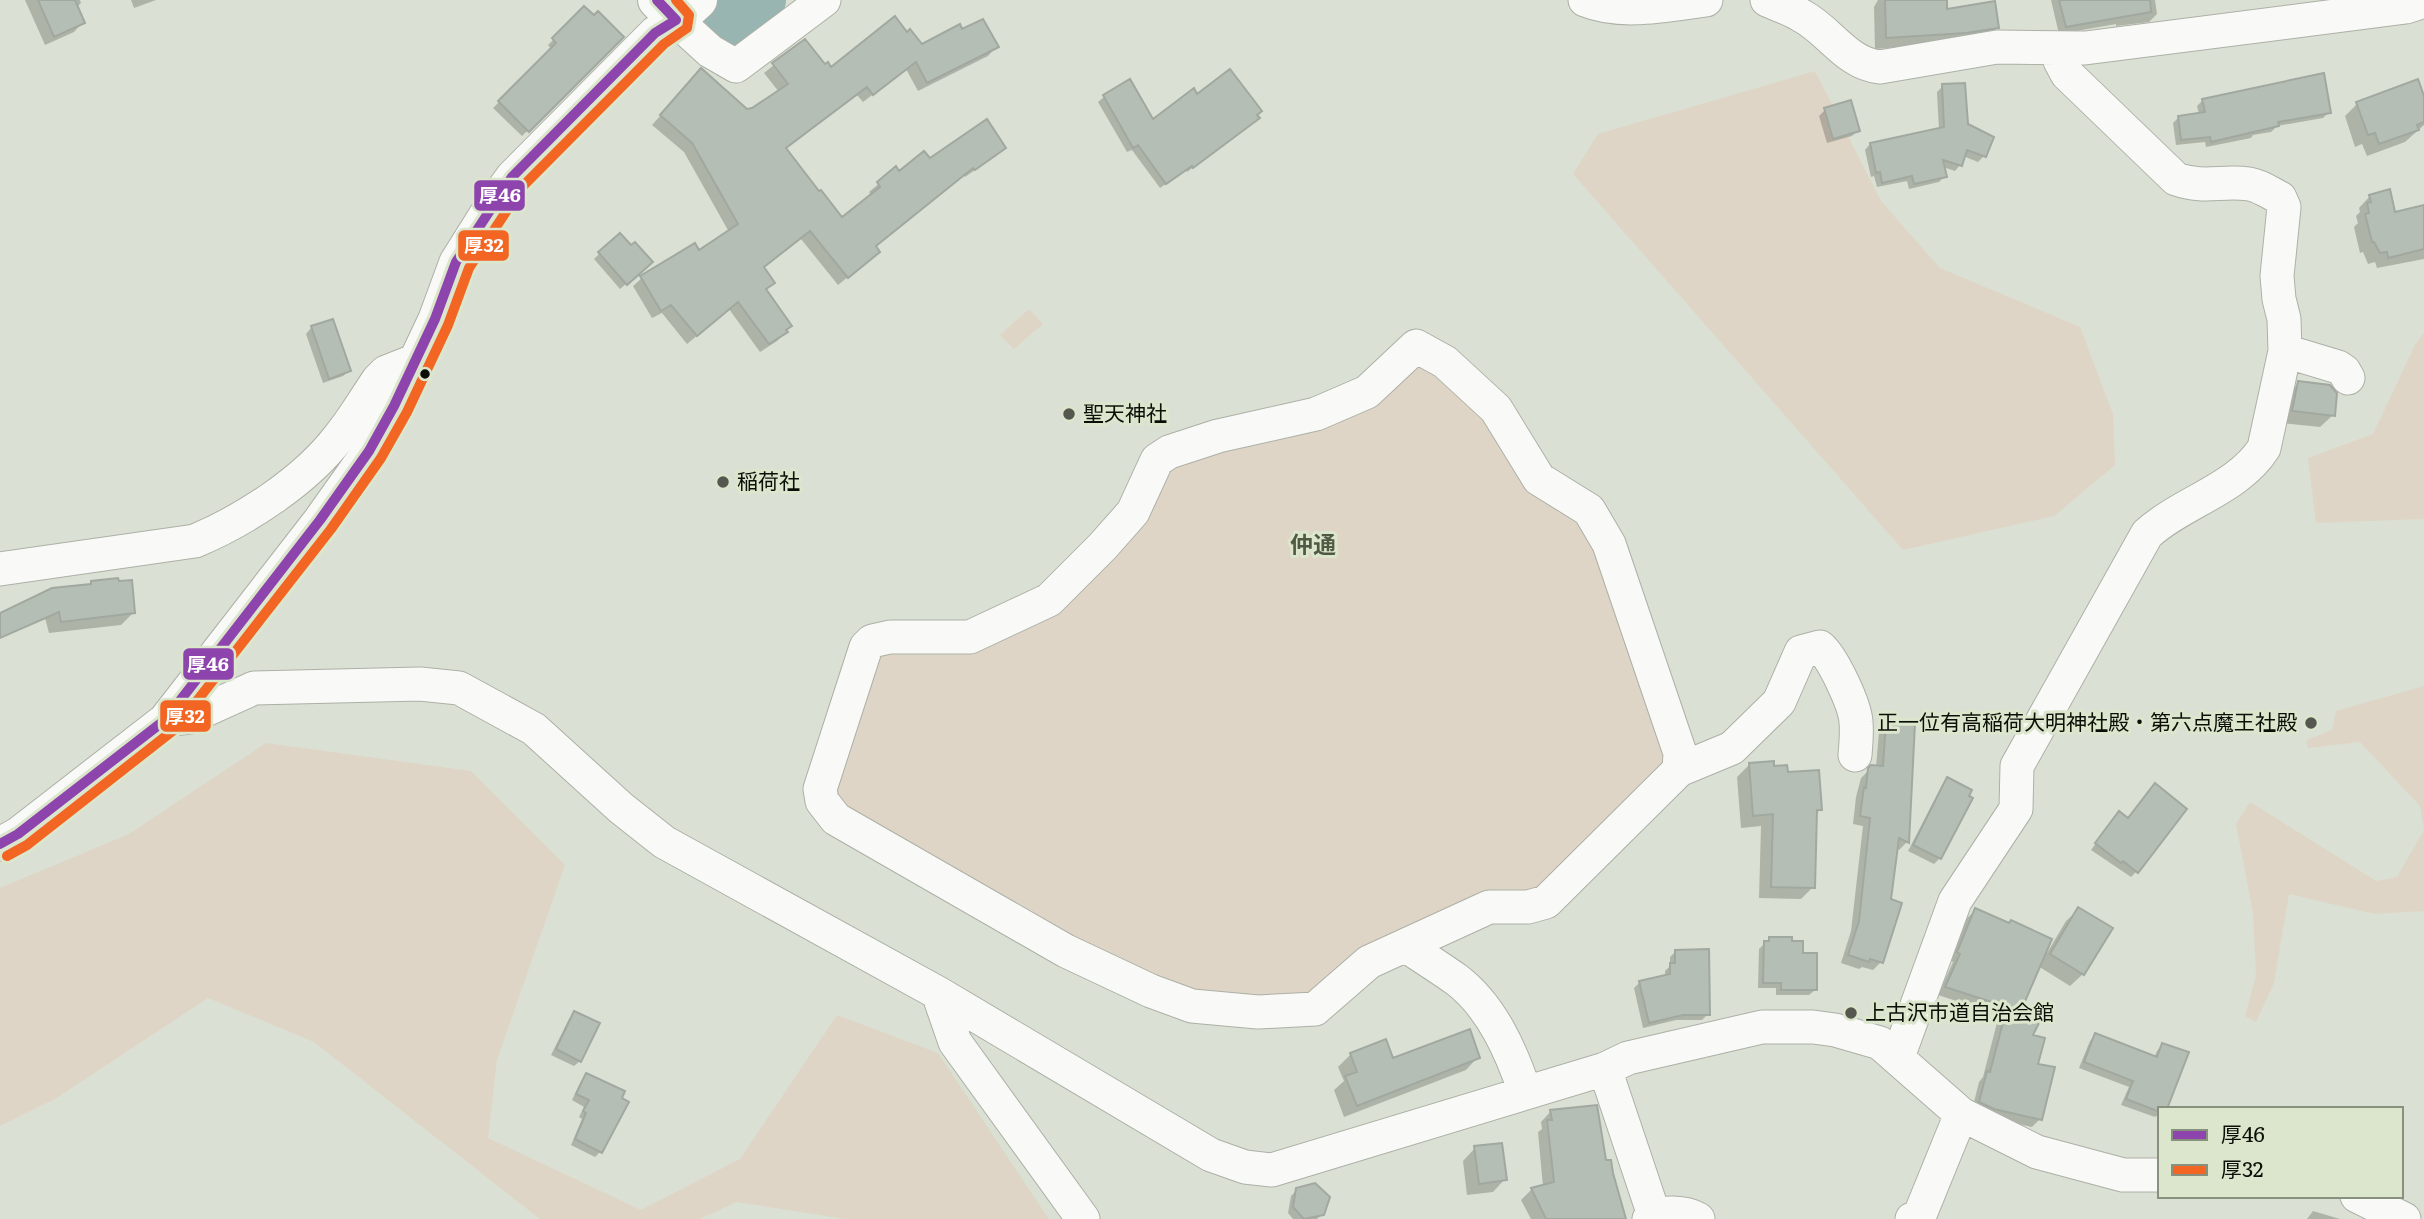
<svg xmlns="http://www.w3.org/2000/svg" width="2424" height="1219" viewBox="0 0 2424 1219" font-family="Literata,'Noto Sans JP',serif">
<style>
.green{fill:#dfd5c6}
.shadow{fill:#0003}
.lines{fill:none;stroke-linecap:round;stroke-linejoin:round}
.river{stroke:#98b5b1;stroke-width:52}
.building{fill:#b5beb5;stroke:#a1a89f;stroke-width:2}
.street-casing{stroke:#acb0a6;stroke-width:35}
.secondary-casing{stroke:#acb0a6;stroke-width:40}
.street{stroke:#f9faf8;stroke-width:33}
.secondary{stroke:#f9faf8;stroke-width:38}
.bus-1-casing{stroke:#dbe6cd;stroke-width:16}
.bus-2-casing{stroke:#dbe6cd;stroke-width:16}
.bus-1{stroke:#8e44ad;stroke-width:10}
.bus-2{stroke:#f26522;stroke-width:10}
.bus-dot{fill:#0c0f07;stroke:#dbe6cd;stroke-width:2.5}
.poi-dot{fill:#54584e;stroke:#dbe6cd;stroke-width:2.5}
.labels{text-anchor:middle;stroke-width:6;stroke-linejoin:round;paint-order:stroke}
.poi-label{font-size:21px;fill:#0c0f07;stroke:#dbe6cd;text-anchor:start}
.neighbourhood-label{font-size:23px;font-weight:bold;fill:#505944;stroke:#dbe6cd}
.line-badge{stroke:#dbe6cd;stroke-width:2.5}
.badge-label{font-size:19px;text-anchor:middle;font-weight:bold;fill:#fff}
</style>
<rect width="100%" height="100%" fill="#dae0d3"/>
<path class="green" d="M 1815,71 L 1881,201 L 1940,268 L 2080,327 L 2113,414 L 2115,465 L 2054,516 L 1903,550 L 1573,174 L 1598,134 Z
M 1029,309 L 1043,324 L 1014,349 L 1000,335 Z
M 2424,333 L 2424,519 L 2316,523 L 2308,458 L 2373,434 L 2415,345 Z
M 1425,359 L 1583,518 L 1666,757 L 1666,772 L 1536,891 L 1316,997 L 1225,996 L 1170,986 L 846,818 L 832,806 L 872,650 L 983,641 L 1171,460 Z
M 2424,686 L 2424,911 L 2375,914 L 2289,894 L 2274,983 L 2256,1022 L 2245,1016 L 2256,976 L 2253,913 L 2236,824 L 2250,802 L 2376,881 L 2397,877 L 2424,830 L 2420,806 L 2360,742 L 2308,748 L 2306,740 L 2332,730 L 2336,711 Z
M 266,743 L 471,771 L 565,865 L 497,1060 L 488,1138 L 641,1210 L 740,1159 L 837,1015 L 938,1053 L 1049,1219 L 845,1219 L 737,1202 L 700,1219 L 540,1219 L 314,1042 L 208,998 L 55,1099 L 0,1126 L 0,888 L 129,834 Z"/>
<path class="shadow" d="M 25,0 L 80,0 L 81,3 L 77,7 L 83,22 L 74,32 L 45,45 Z
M 131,0 L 156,0 L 134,8 Z
M 1878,0 L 1945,0 L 1946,11 L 1998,27 L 1986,39 L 1954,43 L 1875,49 L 1874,7 Z
M 2051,0 L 2155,0 L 2157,14 L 2149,22 L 2116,26 L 2116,24 L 2059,34 Z
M 584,9 L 622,37 L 522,136 L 493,108 L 552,50 L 548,45 Z
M 962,32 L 996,47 L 988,56 L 918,91 L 906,69 L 863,102 L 857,95 L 785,149 L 842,220 L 872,196 L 869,192 L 896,169 L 899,173 L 929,161 L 1004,147 L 995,156 L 965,177 L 964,175 L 875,247 L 869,260 L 838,285 L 801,239 L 763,268 L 773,282 L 765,291 L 786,332 L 777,341 L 760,352 L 729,309 L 687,344 L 662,313 L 652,318 L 633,286 L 642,278 L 699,253 L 729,232 L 684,152 L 652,125 L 692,80 L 746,110 L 752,109 L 779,92 L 764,73 L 804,41 L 825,66 L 831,69 L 907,34 L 921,46 Z
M 1943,86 L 1984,156 L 1978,162 L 1963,156 L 1960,165 L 1955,171 L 1943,167 L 1945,176 L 1939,182 L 1909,189 L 1907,181 L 1877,187 L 1874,176 L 1871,177 L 1865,150 L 1870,144 L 1939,130 L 1937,92 Z
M 1104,97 L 1153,121 L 1197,97 L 1256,116 L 1252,123 L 1187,172 L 1186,170 L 1160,188 L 1132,150 L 1127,152 L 1098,102 Z
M 2203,100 L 2329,112 L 2323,118 L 2277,126 L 2271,132 L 2253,135 L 2251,138 L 2206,147 L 2205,142 L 2176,145 L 2173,123 L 2179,117 L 2199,114 L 2197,106 Z
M 2424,102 L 2424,125 L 2405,142 L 2367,156 L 2362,144 L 2355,147 L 2345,116 L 2357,104 Z
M 1825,110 L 1858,130 L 1852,136 L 1827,143 L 1819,116 Z
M 2370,196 L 2394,214 L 2424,207 L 2424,259 L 2377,268 L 2375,262 L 2368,264 L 2363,252 L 2360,253 L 2354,227 L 2358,223 L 2356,216 L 2360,212 L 2359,208 Z
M 600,253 L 645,268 L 620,289 L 594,259 Z
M 332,321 L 349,371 L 343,376 L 323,383 L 306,334 L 311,328 Z
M 2299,383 L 2333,415 L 2320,427 L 2280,423 L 2286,395 Z
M 92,582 L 133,613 L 121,625 L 49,633 L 45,618 Z
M 1887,724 L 1907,842 L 1899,850 L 1896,848 L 1881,962 L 1873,970 L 1862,967 L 1859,969 L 1841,963 L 1851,931 L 1863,826 L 1853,824 L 1856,797 L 1861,778 L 1872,767 L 1876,767 L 1879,732 Z
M 1749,765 L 1772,768 L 1786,774 L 1820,810 L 1815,815 L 1813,887 L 1801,899 L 1759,898 L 1761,826 L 1741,828 L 1737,777 Z
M 1948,779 L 1940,858 L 1934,864 L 1908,851 L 1942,785 Z
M 2113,819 L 2128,820 L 2136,872 L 2131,877 L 2091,850 Z
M 2079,909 L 2083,974 L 2070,986 L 2038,966 L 2021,1007 L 2031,1037 L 2036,1066 L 2040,1119 L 2032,1127 L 1985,1117 L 1972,1110 L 1979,1082 L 1983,1077 L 1999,1015 L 1938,995 L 1953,962 L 1950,960 L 1967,918 L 1976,910 L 2047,953 L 2066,921 Z
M 1770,938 L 1801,955 L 1815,990 L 1809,995 L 1776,995 L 1776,988 L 1758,988 L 1759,949 Z
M 1676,951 L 1708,1014 L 1702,1020 L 1676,1020 L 1643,1028 L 1634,988 L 1640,982 L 1665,977 L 1665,971 L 1670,966 L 1670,957 Z
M 575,1013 L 580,1061 L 574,1066 L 551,1055 L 569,1019 Z
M 2095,1035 L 2154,1058 L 2157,1051 L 2162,1045 L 2160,1113 L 2155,1117 L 2121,1105 L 2129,1087 L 2079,1068 L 2090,1041 Z
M 1351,1054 L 1392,1060 L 1478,1057 L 1466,1070 L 1344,1117 L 1334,1090 L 1344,1081 L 1338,1067 Z
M 587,1075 L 601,1151 L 595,1157 L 571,1145 L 582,1119 L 579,1117 L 584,1107 L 572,1100 L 581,1081 Z
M 1551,1111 L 1620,1219 L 1531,1219 L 1521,1200 L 1531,1190 L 1543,1187 L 1538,1132 L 1542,1129 L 1541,1122 Z
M 1475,1148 L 1505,1179 L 1493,1192 L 1467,1195 L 1463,1161 Z
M 1297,1190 L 1322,1214 L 1317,1219 L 1293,1219 L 1288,1213 L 1291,1196 Z
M 2313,1211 L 2340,1219 L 2307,1219 Z"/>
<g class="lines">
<path class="river" d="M 725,28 L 760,0"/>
</g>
<path class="building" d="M 38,0 L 75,0 L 85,23 L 54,37 Z
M 1885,0 L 1947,0 L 1947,9 L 1995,1 L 1999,28 L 1966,33 L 1886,38 Z
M 2059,0 L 2150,0 L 2151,12 L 2066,27 Z
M 584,6 L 594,15 L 598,11 L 624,37 L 529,132 L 498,101 L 556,43 L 552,38 Z
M 895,16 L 907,32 L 910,29 L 922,44 L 960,24 L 962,29 L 983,19 L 999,47 L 927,83 L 916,62 L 873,95 L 867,87 L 786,148 L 819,191 L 821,190 L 842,217 L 880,187 L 877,182 L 896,166 L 899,171 L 924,151 L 930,158 L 987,119 L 1006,148 L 975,170 L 973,168 L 876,246 L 880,252 L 848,278 L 810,231 L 764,267 L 775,283 L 766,289 L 792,326 L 786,330 L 788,332 L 769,344 L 738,302 L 697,336 L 671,305 L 661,311 L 640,276 L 695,243 L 699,250 L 738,224 L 692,143 L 660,115 L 701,68 L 747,109 L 752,108 L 788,84 L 772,63 L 805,39 L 825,64 L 828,62 L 831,67 Z
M 1230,69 L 1262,111 L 1257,115 L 1260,118 L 1193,168 L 1192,166 L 1166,184 L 1138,145 L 1133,148 L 1103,95 L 1130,79 L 1153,119 L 1194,88 L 1197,94 Z
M 2324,73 L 2331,113 L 2278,122 L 2279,126 L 2211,142 L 2210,137 L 2181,140 L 2178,116 L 2205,112 L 2202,99 Z
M 2418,79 L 2424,96 L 2424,122 L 2417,125 L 2419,130 L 2379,144 L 2375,133 L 2368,135 L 2356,102 Z
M 1965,83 L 1968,124 L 1994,137 L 1986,157 L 1967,150 L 1962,166 L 1943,160 L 1947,177 L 1914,184 L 1912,176 L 1882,183 L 1880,172 L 1876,173 L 1870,143 L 1944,127 L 1942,84 Z
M 1851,100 L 1860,131 L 1833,139 L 1824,108 Z
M 2390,189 L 2395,212 L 2424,205 L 2424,249 L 2388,258 L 2387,252 L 2380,253 L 2374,242 L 2372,242 L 2365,214 L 2369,213 L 2367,203 L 2371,202 L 2369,195 Z
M 620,233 L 631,245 L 635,242 L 653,262 L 627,285 L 598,252 Z
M 333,319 L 351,371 L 329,379 L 311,326 Z
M 2298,381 L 2330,385 L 2337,393 L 2335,416 L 2292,411 Z
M 118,578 L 119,581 L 132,580 L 135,613 L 61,622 L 59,612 L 0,638 L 0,613 L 52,588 L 91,584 L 91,581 Z
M 1886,722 L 1915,723 L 1909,843 L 1899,838 L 1891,899 L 1902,903 L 1883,963 L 1870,959 L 1869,962 L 1848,955 L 1859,921 L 1870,818 L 1860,816 L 1864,787 L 1866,788 L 1868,768 L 1871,765 L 1883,766 Z
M 1774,761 L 1774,766 L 1787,765 L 1788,772 L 1819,770 L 1822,810 L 1817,810 L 1815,888 L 1771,887 L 1773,814 L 1753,816 L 1749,763 Z
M 1947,777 L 1972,790 L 1969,796 L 1973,798 L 1941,859 L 1913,845 Z
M 2155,783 L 2187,809 L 2138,873 L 2123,861 L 2121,863 L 2095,843 L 2119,811 L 2128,818 Z
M 2078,907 L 2113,928 L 2084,975 L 2050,954 Z
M 1975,908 L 2009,923 L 2011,920 L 2052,939 L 2023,1006 L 2043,1015 L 2033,1035 L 2045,1038 L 2038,1064 L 2055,1067 L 2042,1120 L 1994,1109 L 1979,1102 L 1987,1071 L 1990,1072 L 2007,1007 L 1945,987 L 1960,954 L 1957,952 Z
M 1769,937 L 1792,937 L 1792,941 L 1803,941 L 1803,953 L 1817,953 L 1817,990 L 1781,990 L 1781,983 L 1763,983 L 1764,941 L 1769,941 Z
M 1709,949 L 1710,1015 L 1683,1015 L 1649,1023 L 1639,981 L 1670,974 L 1670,963 L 1675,963 L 1675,950 Z
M 574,1011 L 600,1023 L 581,1062 L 556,1049 Z
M 1470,1029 L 1480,1058 L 1357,1106 L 1345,1076 L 1357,1072 L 1350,1053 L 1386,1039 L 1393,1058 Z
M 2095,1033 L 2157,1057 L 2162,1043 L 2189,1052 L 2167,1109 L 2160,1109 L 2160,1112 L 2126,1099 L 2133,1081 L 2084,1062 Z
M 586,1073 L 625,1091 L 622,1098 L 629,1102 L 602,1153 L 575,1139 L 586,1113 L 583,1111 L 589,1100 L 576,1094 Z
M 1597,1105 L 1606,1160 L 1611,1160 L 1613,1173 L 1626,1219 L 1546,1219 L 1531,1188 L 1554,1182 L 1547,1120 L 1552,1120 L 1550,1110 Z
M 1502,1143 L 1507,1180 L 1479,1184 L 1474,1146 Z
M 1315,1183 L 1330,1197 L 1324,1215 L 1304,1219 L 1293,1207 L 1296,1188 Z"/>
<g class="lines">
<g class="street-casing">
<path id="street" d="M 1585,0 C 1622,15 1667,5 1706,0
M 1767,0 C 1778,5 1791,9 1802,16 C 1829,30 1847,64 1880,67 L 1997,47 L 2085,48 L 2406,7 L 2421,2
M 1416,346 L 1445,362 L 1496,409 L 1539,479 L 1589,510 L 1609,544 L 1680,753 L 1679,770 L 1546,902 L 1528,907 L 1489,907 L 1369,962 L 1315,1009 L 1258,1012 L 1192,1006 L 1151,991 L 1066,951 L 836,819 L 822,801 L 820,789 L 866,647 L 872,641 L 890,637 L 970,637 L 1049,600 L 1103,546 L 1133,512 L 1157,460 L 1169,452 L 1218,436 L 1316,414 L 1367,392 Z
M 2285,351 L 2338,367 L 2344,371 L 2348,378
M 0,569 L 195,541 C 245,520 305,481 338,438 C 353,420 365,399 378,380 L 386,372 L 414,361
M 165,720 L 190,717 L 254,688 L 420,684 L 459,688 L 534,729 L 621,808 L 664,842 L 938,993 L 1211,1155 L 1245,1167 L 1272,1170 L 1605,1069 L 1628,1058 L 1762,1027 L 1813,1027 L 1835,1030 L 1880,1043 L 1961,1114 L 2037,1152 L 2123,1175 L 2160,1175
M 1679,770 L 1732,748 L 1779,702 L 1801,652 L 1820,647 C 1833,658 1855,705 1856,722 C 1857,733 1856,744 1855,755
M 0,844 L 18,834 L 165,720 L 320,520 L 369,451 L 394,406 L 435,319 L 456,262 L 493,203 L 512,177 L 655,33 L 676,20 L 710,51 L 736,66 L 824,0
M 1406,946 C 1423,957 1440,968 1457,980 C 1492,1007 1511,1051 1525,1092
M 938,993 L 955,1042 L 1083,1219
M 1898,1057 L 1955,901 L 2016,809 L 2017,766 L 2147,534 C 2182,502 2238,489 2264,448 L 2285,351 L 2284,319 L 2279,299 L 2277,276 L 2284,207 L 2280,198 C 2270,193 2261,186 2249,184 C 2222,180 2205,189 2176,179 L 2067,74 L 2060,61 L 2059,48
M 1605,1069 L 1654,1215
M 2357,1196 L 2404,1219
M 1649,1219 C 1660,1210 1686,1212 1698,1219
M 1912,1219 L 1919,1217 L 1961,1114"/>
</g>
<g class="secondary-casing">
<path id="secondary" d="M 657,0 L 676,20 L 698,0"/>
</g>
<use href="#street" class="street"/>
<use href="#secondary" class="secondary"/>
<g class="bus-1-casing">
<path id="bus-1" d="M 0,844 L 18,834 L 165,720 L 320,520 L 369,451 L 394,406 L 435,319 L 456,262 L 512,177 L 655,33 L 676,20 L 657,0"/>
</g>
<g class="bus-2-casing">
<path id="bus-2" d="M 7,856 L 27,845 L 175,729 L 331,529 L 381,458 L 407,412 L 448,325 L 469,268 L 523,186 L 664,44 L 687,28 L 689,15 L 676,0"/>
</g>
<use href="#bus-1" class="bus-1"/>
<use href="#bus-2" class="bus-2"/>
</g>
<circle class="bus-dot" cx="425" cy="374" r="6"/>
<g class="poi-dot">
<circle cx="1069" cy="414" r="7"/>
<circle cx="723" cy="482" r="7"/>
<circle cx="2311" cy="723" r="7"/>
<circle cx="1851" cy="1013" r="7"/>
</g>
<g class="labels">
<g class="poi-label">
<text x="1083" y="421">聖天神社</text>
<text x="737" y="489">稲荷社</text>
<text x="2297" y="730" text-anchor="end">正一位有高稲荷大明神社殿・第六点魔王社殿</text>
<text x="1865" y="1020">上古沢市道自治会館</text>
</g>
<g class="neighbourhood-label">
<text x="1313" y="553">仲通</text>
</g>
</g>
<g class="line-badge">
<rect x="473" y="179" width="53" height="33" rx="7" fill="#8e44ad"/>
<rect x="457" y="229" width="53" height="33" rx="7" fill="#f26522"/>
<rect x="182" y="647" width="53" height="34" rx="7" fill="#8e44ad"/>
<rect x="159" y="699" width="53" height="34" rx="7" fill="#f26522"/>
</g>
<g class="badge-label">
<text x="500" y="202">厚46</text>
<text x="484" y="252">厚32</text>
<text x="208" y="671">厚46</text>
<text x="185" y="723">厚32</text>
</g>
<rect x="2158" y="1107" width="245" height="91" fill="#dbe6cd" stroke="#88907e" stroke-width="2"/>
<rect x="2172" y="1130" width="35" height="10" fill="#8e44ad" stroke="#88907e" stroke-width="2"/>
<text x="2221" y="1142" font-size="21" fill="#0c0f07">厚46</text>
<rect x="2172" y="1165" width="35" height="10" fill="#f26522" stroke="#88907e" stroke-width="2"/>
<text x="2221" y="1177" font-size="21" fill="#0c0f07">厚32</text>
</svg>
